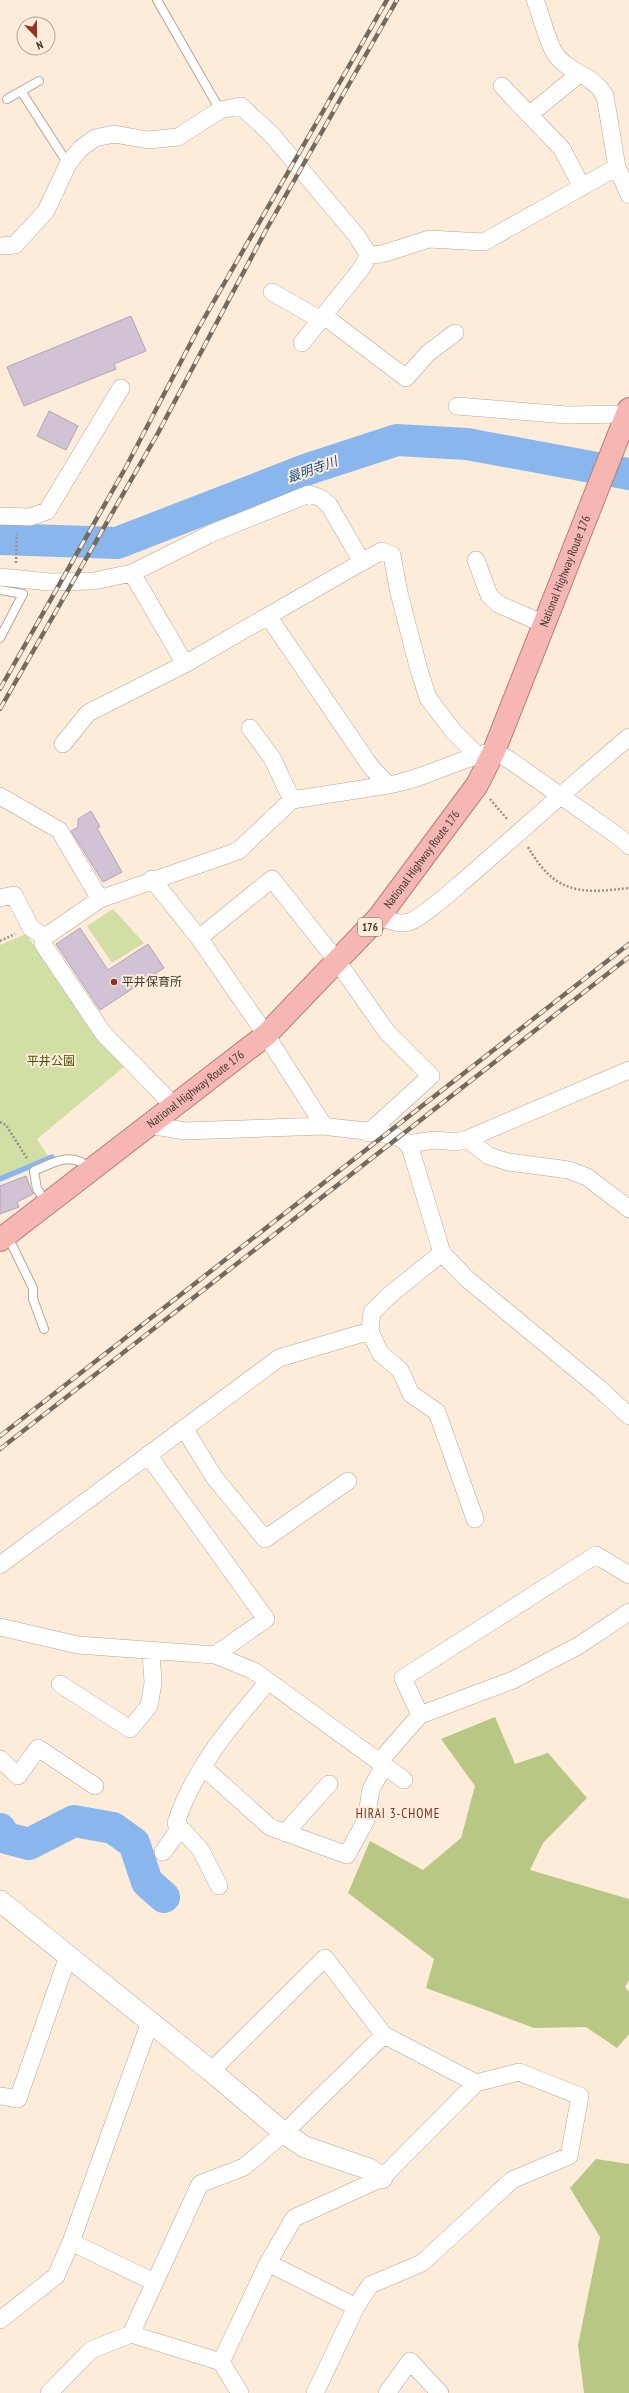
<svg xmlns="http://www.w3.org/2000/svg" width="629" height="2393" viewBox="0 0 629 2393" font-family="'PT Sans Narrow','Noto Sans JP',sans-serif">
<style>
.green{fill:#d1dea4}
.forest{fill:#b8c783}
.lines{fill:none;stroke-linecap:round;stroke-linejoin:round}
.stream{stroke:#89b7ed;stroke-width:5.5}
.river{stroke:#89b7ed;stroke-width:32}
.building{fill:#d2c2d5;stroke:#b3a4b6}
.service-casing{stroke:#b5a794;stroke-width:10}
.minor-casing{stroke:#b5a794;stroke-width:18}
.tertiary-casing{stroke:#b5a794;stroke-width:22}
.trunk-casing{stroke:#b47f78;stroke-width:24}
.path{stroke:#9c9285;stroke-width:2.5;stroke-dasharray:2 2;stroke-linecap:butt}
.service{stroke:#fff;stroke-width:8}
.minor{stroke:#fff;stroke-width:17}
.tertiary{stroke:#fff;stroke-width:21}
.trunk{stroke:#f6b7b2;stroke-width:22}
.rail-casing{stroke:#746b60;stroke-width:4.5}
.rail{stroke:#fcecd9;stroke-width:3;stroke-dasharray:9;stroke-linecap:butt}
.poi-dot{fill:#992f1e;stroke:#fcecd9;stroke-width:1.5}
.labels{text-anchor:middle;stroke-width:4;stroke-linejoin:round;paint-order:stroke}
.shield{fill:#fcecd9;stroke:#776e63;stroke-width:1}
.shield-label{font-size:11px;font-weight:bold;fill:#3e3831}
.street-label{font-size:12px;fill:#3e3831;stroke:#fcecd9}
.poi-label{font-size:12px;fill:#3e3831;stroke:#fcecd9;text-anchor:start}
.park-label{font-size:12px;fill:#485301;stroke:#fcecd9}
.water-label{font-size:13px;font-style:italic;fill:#115292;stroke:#fcecd9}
.neighbourhood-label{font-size:13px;letter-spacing:1px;fill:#753024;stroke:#fcecd9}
</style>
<rect width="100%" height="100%" fill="#fcecd9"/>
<path class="green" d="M 113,909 L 144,943 L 112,963 L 87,926 Z
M 26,934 L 98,1041 L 124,1067 L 37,1139 L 48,1156 L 0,1176 L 0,945 Z"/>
<path class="forest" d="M 495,1717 L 515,1764 L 548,1753 L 587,1798 L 543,1843 L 530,1870 L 629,1899 L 629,1980 L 625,1987 L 629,1992 L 629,2034 L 617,2048 L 586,2027 L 534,2028 L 426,1988 L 434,1959 L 348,1893 L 370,1841 L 423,1870 L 461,1838 L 475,1786 L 441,1739 Z
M 596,2159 L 629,2164 L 629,2393 L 584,2393 L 578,2345 L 600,2237 L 570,2188 Z"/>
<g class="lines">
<path class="stream" d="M 0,1179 L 52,1157"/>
<path class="river" d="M 0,539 L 117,543 L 308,469 L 397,440 L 467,444 L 629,474
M 0,1829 L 6,1838 L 29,1844 L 74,1821 L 113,1828 L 134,1843 L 147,1882 L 164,1897"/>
</g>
<path class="building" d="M 131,316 L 146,351 L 114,364 L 116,369 L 24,406 L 7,367 Z
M 49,411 L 78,426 L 66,450 L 37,436 Z
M 91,811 L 100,827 L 97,828 L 122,872 L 103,882 L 71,831 L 78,827 L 78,819 Z
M 80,928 L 108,970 L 148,944 L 164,968 L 100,1010 L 56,944 Z
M 26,1176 L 33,1194 L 17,1202 L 19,1207 L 0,1214 L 0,1186 Z"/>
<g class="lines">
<g class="service-casing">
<path id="service" d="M 157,0 L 220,110
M 21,91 L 68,164
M 7,99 L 39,81
M 0,590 L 23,594 L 0,638
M 47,1203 L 37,1189 L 34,1171 C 56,1161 70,1152 91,1168
M 7,1235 L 33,1288 L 33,1299 L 44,1329"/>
</g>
<g class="minor-casing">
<path id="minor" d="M 535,0 C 541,14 548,45 556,55 C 571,75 592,73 605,96 L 617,167 L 629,195
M 502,86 L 562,149 L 582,187
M 529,115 L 578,75
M 0,246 L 15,245 L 46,211 L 68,164 L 80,149 L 95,138 L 114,134 L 148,140 L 178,137 L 220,110 L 241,106 L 272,135 L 356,235 L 369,255 L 382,254 L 429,239 L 484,242 L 617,167
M 272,292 L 321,320
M 324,316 L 406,378 L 428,353 L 455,333
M 302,343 L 361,269 L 369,255
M 457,406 L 567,415 L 627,414
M 0,516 L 30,517 L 47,511 L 121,388
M 476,560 L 489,595 L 498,604 L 544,624
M 362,562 L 382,551 L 392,555 L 399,593 L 419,670 L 428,698 L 453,731 L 477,755
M 132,573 L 185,664
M 0,577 L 49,582 L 94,581 L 132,573 L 210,534 L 309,494 L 321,498 L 329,505 L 362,562 L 268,616 L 371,767 L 388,785 C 425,779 457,759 494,751 L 511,761 L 622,839 L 629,846
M 250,728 L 272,758 L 292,800
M 63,744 L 88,713 L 185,664 L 268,616
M 0,796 L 59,830 L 100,899
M 152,879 L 199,938 L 266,1035 L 324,1126
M 0,898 L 14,895 L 31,928 L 45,937
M 379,917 C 389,920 398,925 409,922 C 422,918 455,888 467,878 C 521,831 574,783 629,737
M 199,938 L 272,879 L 337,961 L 387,1032 L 431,1076 L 368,1133
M 174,1106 L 103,1033 L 43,944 L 45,937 L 100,899 L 238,851 L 292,800 L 388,785
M 149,1125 L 185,1131 L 324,1126 C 344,1130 395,1130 407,1143 C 410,1147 412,1153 413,1157 L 442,1253 L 466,1278 L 600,1389 L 629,1416
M 467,1139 L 489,1156 L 508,1162 L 569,1170 L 587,1177 L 629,1209
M 407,1144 L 435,1140 L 457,1142 L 467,1139 L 629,1070
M 442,1253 L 392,1293 L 372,1312 L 370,1331 L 380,1353 L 400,1370 L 411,1394 L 437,1412 L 475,1519
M 184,1428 L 214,1477 L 265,1539 L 348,1481
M 148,1455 L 266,1619 L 215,1655
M 0,1565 L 279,1358 L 370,1331
M 0,1627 L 78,1645 L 215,1655 L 254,1671 L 404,1780
M 60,1684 L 130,1729 L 149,1706 L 153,1683 L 151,1651
M 420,1715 L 403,1678 L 596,1555 L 629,1575
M 0,1759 L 18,1776 L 38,1748 L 95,1786
M 379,1762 L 420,1715 L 513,1680 L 578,1646 L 629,1612
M 203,1767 L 270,1827 L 347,1855 L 366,1820 L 371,1789 L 384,1766
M 285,1833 L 329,1784
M 163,1852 L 180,1828
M 219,1886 L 200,1849 L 176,1823 C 194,1768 231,1725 268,1682
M 150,2022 L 71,2242 L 154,2282
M 211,2071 L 325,1958 L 384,2035 L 476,2083
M 0,2096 L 18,2099 L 68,1956
M 268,2263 L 294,2218 L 382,2178 L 476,2083 L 519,2072 L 580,2096 L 569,2156 L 512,2180 L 422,2263 L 370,2285 L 356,2307 L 315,2393
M 0,2320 L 56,2276 L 71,2242
M 131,2334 L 200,2184 L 244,2167 L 284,2133 L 384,2035
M 221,2362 L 268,2263 L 356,2307
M 49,2393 L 91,2350 L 131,2334 L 221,2362 L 240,2393
M 387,2393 L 410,2361 L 440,2393"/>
</g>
<g class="tertiary-casing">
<path id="tertiary" d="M 0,1901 L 211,2071 L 284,2133 L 305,2147 L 369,2169 L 382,2178"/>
</g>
<g class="trunk-casing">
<g id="trunk">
<path id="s1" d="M 0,1240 L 266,1035 L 379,917 L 477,785 L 494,751 L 629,409"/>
</g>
</g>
<path class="path" d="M 16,563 L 17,534
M 490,799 L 507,819
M 528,847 C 555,894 580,894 629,888
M 0,941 L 15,934
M 0,1122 L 6,1125 L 28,1160"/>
<use href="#service" class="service"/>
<use href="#minor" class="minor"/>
<use href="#tertiary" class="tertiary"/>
<use href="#trunk" class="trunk"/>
<g class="rail-casing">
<path id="rail" d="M 0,689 L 126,467 L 198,329 L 387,0
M 0,709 L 158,433 L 266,230 L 397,0
M 0,1436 L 629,944
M 0,1449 L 629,957"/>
</g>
<use href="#rail" class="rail"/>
</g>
<circle class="poi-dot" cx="114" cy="982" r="4"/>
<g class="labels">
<rect class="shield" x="358" y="918" width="24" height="18" rx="3"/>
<g class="shield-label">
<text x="370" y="931">176</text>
</g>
<g class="street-label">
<text dy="4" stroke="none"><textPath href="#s1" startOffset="895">National Highway Route 176</textPath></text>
<text dy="4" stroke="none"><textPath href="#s1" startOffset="571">National Highway Route 176</textPath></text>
<text dy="4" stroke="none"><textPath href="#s1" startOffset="247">National Highway Route 176</textPath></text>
</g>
<g class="poi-label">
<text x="122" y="986">平井保育所</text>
</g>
<g class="park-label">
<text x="51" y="1065">平井公園</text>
</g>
<g class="water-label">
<text transform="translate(312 469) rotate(-20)" y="5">最明寺川</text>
</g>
<g class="neighbourhood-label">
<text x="398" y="1818">HIRAI 3-CHOME</text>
</g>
</g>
<g transform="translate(36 36) rotate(158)"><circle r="19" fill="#fcecd9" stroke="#b0a496"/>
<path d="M0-3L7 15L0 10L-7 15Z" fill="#992f1e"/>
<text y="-6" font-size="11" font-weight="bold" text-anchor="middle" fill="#3e3831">N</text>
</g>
</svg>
